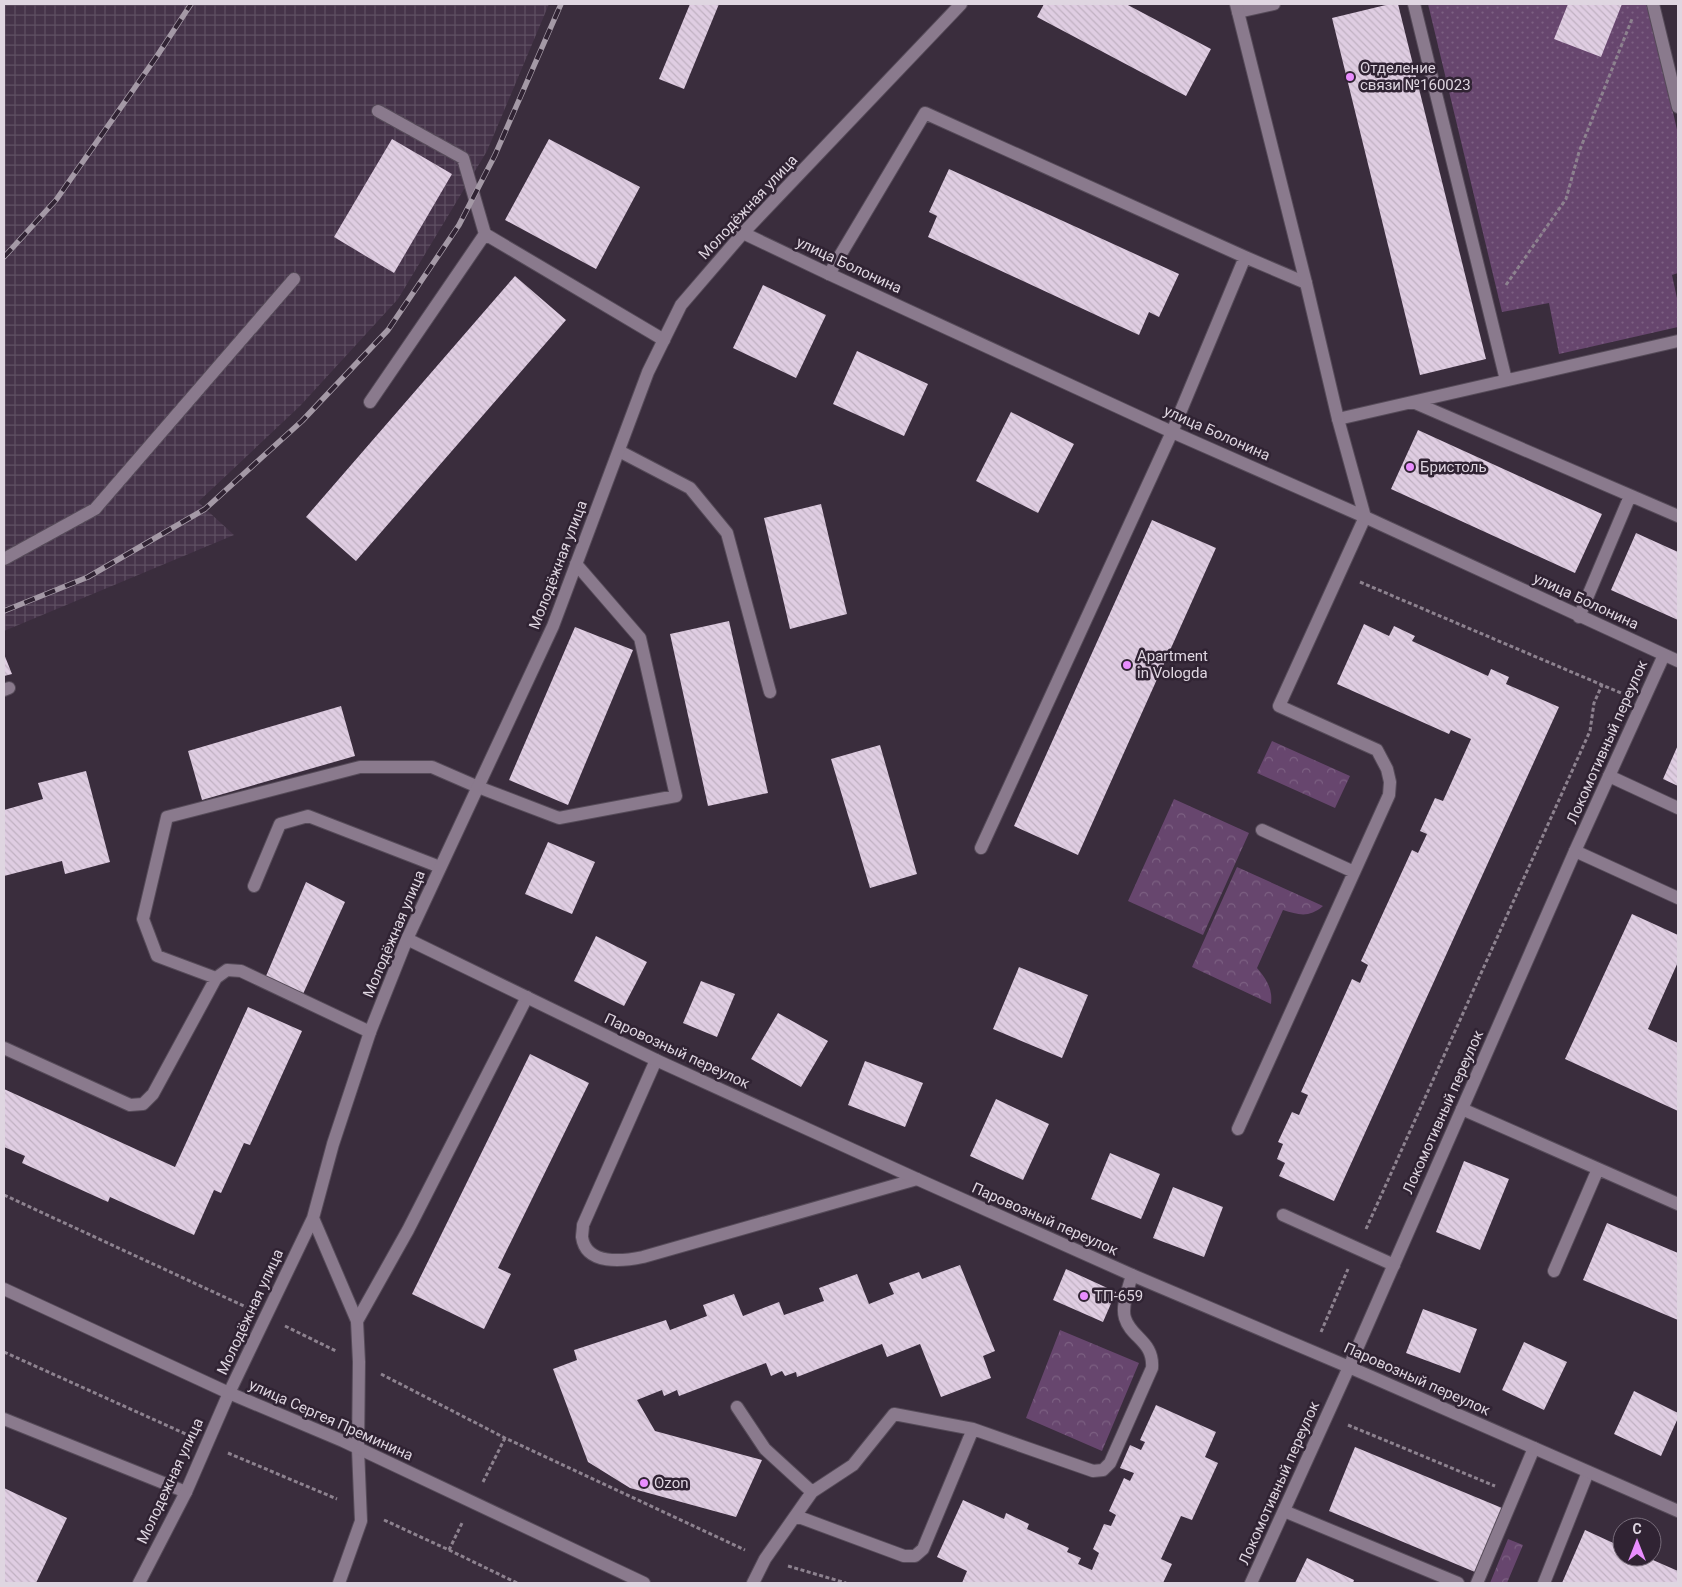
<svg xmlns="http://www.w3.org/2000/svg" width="1682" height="1587" viewBox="0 0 1682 1587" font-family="Roboto,sans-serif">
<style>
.industrial{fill:url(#industrial-grid)}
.grass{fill:url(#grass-dots)}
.forest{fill:url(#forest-crowns)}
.building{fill:url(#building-back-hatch)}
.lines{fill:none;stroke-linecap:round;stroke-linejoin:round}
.lane-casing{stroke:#564b59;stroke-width:14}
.street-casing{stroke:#564b59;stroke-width:14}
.secondary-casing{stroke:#564b59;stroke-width:14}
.path{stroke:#8d828f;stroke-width:3;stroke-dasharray:4 2.5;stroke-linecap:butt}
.lane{stroke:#8a7a8d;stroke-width:12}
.street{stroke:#8a7a8d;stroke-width:12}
.secondary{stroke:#8a7a8d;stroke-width:12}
.rail-casing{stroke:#a499a6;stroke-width:5.5}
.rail{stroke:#302333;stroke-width:4;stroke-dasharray:11;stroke-linecap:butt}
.poi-dot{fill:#e98dfe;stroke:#302333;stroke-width:2}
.labels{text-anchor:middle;stroke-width:5;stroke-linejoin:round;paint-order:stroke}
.poi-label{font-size:15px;fill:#dfd6e1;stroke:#302333;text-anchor:start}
.street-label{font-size:15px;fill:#dfd6e1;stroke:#302333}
</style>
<defs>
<pattern id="industrial-grid" width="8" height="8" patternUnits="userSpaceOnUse" patternTransform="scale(1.25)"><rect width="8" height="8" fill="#453349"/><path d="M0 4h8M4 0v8" fill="none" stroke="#5f5063"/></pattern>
<pattern id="grass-dots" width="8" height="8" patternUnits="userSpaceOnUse" patternTransform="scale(1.25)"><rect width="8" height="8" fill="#67466e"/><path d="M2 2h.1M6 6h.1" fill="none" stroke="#7c6082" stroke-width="1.8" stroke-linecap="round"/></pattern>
<pattern id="forest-crowns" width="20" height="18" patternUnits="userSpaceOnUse" patternTransform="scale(1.25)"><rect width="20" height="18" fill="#67466e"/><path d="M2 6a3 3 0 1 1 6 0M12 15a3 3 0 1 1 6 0" fill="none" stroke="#7c6082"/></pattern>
<pattern id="building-back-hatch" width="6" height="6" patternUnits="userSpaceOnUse" patternTransform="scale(1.25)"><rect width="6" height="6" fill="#dfcde2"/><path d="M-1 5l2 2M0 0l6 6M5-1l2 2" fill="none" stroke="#c0b1c2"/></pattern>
</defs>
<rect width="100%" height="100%" fill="#3a2d3d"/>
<path class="industrial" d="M 4,4 L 549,4 L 487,151 L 398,299 L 300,406 L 198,502 L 234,535 L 4,631 Z"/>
<path class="grass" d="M 1428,4 L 1648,4 L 1678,134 L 1678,273 L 1672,275 L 1678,303 L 1678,327 L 1559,354 L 1549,303 L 1502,312 Z"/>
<path class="forest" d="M 1272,741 L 1350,776 L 1335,808 L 1257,773 Z
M 1174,799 L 1249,833 L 1203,935 L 1128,901 Z
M 1237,867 L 1323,906 C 1309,918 1299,915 1283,910 L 1257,968 C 1266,979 1273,988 1271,1004 L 1192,967 Z
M 1060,1330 L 1139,1363 L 1102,1451 L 1026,1418 Z
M 1508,1539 L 1523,1545 L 1507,1583 L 1490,1583 Z"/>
<path class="building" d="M 690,4 L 719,4 L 684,89 L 659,79 Z
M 1044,4 L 1126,4 L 1211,49 L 1186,96 L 1037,17 Z
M 1390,4 L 1398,4 L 1486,359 L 1420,375 L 1332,18 Z
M 1568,4 L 1622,4 L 1601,57 L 1554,39 Z
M 392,139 L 452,174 L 394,273 L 334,237 Z
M 549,139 L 640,187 L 596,269 L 505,220 Z
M 949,169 L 1179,274 L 1159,317 L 1149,312 L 1139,335 L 928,237 L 937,216 L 929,212 Z
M 515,276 L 566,320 L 356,561 L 306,517 Z
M 763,285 L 826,315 L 796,378 L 733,348 Z
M 857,351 L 928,384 L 904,436 L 833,404 Z
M 1011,412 L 1074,444 L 1038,513 L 976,481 Z
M 1418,430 L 1602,514 L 1575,573 L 1391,489 Z
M 821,504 L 847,614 L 790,629 L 764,518 Z
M 1152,520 L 1216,548 L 1078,855 L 1014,826 Z
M 1636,533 L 1678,552 L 1678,620 L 1611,590 Z
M 729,621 L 768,793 L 708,806 L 670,634 Z
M 1364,624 L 1389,636 L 1394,626 L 1415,636 L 1412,641 L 1488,676 L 1491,669 L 1509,677 L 1506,684 L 1559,707 L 1334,1201 L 1279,1176 L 1285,1163 L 1277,1159 L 1283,1144 L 1278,1142 L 1292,1112 L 1299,1115 L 1308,1095 L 1301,1092 L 1352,979 L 1360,983 L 1368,965 L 1361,961 L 1412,850 L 1418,853 L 1427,834 L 1420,831 L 1435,798 L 1443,801 L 1471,739 L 1451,730 L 1449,734 L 1337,684 Z
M 575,627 L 633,650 L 568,805 L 509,780 Z
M 4,654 L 12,674 L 4,676 Z
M 341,706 L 355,756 L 202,800 L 188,751 Z
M 880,745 L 917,874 L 870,888 L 831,759 Z
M 1678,745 L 1678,786 L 1663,779 Z
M 86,771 L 110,862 L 65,874 L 62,861 L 4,876 L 4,810 L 43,799 L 38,783 Z
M 548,842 L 595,862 L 572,914 L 525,894 Z
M 306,882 L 345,902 L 303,994 L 266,976 Z
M 1632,914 L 1678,935 L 1678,962 L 1648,1029 L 1678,1043 L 1678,1111 L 1565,1059 Z
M 596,936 L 647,962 L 624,1006 L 574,981 Z
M 1019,967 L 1088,995 L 1062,1058 L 993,1029 Z
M 701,981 L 735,994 L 717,1037 L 683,1023 Z
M 248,1007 L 302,1031 L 250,1145 L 244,1143 L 221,1193 L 214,1190 L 194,1235 L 110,1197 L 108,1202 L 22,1163 L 25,1156 L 4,1147 L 4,1089 L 175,1167 Z
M 778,1013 L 828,1041 L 801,1087 L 751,1059 Z
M 530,1054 L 589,1083 L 498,1268 L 511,1274 L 484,1329 L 412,1294 Z
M 865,1061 L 923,1083 L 905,1127 L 848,1105 Z
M 996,1099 L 1049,1124 L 1023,1180 L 970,1156 Z
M 1110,1153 L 1160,1174 L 1141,1219 L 1091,1199 Z
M 1464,1161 L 1509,1179 L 1480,1250 L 1436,1232 Z
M 1173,1187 L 1223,1207 L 1204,1257 L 1153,1238 Z
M 1607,1223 L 1678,1253 L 1678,1320 L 1583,1280 Z
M 960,1265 L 995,1351 L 983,1356 L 991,1378 L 941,1397 L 920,1344 L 887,1357 L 882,1344 L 797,1377 L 796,1372 L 785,1376 L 782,1371 L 771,1376 L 766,1363 L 679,1396 L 677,1390 L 664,1396 L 662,1390 L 637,1400 L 655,1431 L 762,1460 L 736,1517 L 630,1488 L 588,1462 L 553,1369 L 577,1360 L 574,1350 L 666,1320 L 670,1330 L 707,1316 L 703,1305 L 734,1294 L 743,1316 L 779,1302 L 784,1315 L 824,1301 L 819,1288 L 857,1274 L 869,1304 L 894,1294 L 889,1283 L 919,1272 L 922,1279 Z
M 1066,1269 L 1116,1292 L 1103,1322 L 1053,1300 Z
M 1423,1309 L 1477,1329 L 1460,1373 L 1406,1353 Z
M 1524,1342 L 1567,1362 L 1544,1410 L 1502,1390 Z
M 1634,1391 L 1678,1413 L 1678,1418 L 1661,1456 L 1614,1434 Z
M 1156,1405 L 1216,1432 L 1205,1457 L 1218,1463 L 1192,1520 L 1181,1516 L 1161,1559 L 1172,1564 L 1163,1583 L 962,1583 L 967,1571 L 937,1557 L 963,1500 L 1004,1519 L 1006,1513 L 1029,1524 L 1027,1529 L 1069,1548 L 1067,1552 L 1081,1558 L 1078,1564 L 1092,1570 L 1099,1553 L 1093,1549 L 1104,1524 L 1111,1526 L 1116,1515 L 1109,1511 L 1124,1478 L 1130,1481 L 1134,1473 L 1120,1468 L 1130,1445 L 1141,1450 L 1145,1442 L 1140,1440 Z
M 1355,1447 L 1502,1508 L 1475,1572 L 1329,1511 Z
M 4,1488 L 67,1518 L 36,1583 L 4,1583 Z
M 1585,1530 L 1622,1547 L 1622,1557 L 1646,1557 L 1678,1571 L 1678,1583 L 1562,1583 Z
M 1307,1558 L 1354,1580 L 1353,1583 L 1295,1583 Z"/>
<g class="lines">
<g class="lane-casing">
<path id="lane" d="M 1414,4 L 1506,380
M 1653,4 L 1678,107
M 1238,12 L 1274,4
M 378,111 L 463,158 L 485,234
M 829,274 L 925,113 L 1245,257 L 1306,283
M 370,402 L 485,234 L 664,340
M 1413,402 L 1678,516
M 1338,419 L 1678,341
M 619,451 L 690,488 L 727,533 L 770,692
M 4,559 L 95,509 L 294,279
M 1579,617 L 1630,496
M 4,690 L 9,688
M 1609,776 L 1678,808
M 1262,830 L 1354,872
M 981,848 L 1172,432 L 1245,257
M 1575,851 L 1678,898
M 254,886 L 280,824 L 308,816 L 440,867
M 216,978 L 157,956 L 143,919 L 167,817 L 360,767 L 432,767 L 478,787 L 559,818 L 676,796 L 640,638 L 576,564
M 4,1048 L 130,1105 L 143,1104 L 153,1094 L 216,978 L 227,970 L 241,971 L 370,1032
M 656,1060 L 583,1225 C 583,1229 582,1234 582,1237 C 586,1266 624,1261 643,1257 L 917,1179
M 1462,1109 L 1678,1204
M 1238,1129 L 1389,795 L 1390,782 L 1387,769 L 1377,750 L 1279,706 L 1365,517
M 1283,1215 L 1394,1265
M 1554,1271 L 1598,1169
M 357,1321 L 408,1230 L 527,997
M 737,1407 L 765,1449 L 812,1492
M 4,1419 L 186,1492
M 1284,1511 L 1458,1583
M 796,1516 L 904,1556 L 915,1556 L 923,1549 L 973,1429
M 339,1583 L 361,1521 L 358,1449
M 753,1583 L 765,1559 L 812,1492 L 853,1465 L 894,1414 L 973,1429 L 1093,1471 L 1103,1470 L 1110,1463 L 1152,1368 C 1154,1341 1131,1338 1125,1318 C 1121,1306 1129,1287 1132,1275
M 1477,1583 L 1534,1448
M 1544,1583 L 1588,1472"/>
</g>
<g class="street-casing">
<path id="street" d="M 1236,4 L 1306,283 L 1338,419 L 1365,517
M 743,233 L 829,274 L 1172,432 L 1365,517 L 1678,661
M 407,939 L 656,1060 L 917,1179 L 1132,1275 L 1349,1367 L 1678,1511
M 313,1218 L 357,1321 L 359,1362 L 358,1449
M 139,1583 L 186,1492 L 229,1393 L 313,1218 L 333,1144 L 370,1032 L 407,939 L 553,626 L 648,372 L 681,305 L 743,233 L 961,4
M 1251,1583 L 1349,1367 L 1575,851 L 1664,655"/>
</g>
<g class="secondary-casing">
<path id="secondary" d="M 4,1289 L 229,1393 L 343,1441 L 644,1583"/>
</g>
<path class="path" d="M 1506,285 L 1566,199 L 1579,152 L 1632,19
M 1360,582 L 1621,693
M 4,1195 L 246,1307
M 1366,1229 L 1590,731 L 1594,703 L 1602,685
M 285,1326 L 336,1351
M 1321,1332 L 1348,1269
M 4,1352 L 188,1435
M 381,1374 L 505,1438 L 745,1550
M 1348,1425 L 1495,1486
M 228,1453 L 337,1499
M 483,1482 L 505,1438
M 384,1520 L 449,1550 L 463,1521
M 449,1550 L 517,1583
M 788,1566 L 846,1583"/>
<use href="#lane" class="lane"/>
<use href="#street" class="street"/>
<use href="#secondary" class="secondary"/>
<g class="rail-casing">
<path id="rail" d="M 4,257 L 56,200 L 157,56 L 191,4
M 4,611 L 88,577 L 205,509 L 302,421 L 388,330 L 459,225 L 495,155 L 561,4"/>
</g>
<use href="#rail" class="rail"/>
</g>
<g class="poi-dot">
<circle cx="1350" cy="77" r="5"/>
<circle cx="1410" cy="467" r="5"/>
<circle cx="1127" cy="665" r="5"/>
<circle cx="1084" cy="1296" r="5"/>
<circle cx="644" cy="1483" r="5"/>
</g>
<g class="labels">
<g class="poi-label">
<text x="1360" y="73">Отделение<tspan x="1360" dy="17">связи №160023</tspan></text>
<text x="1420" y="472">Бристоль</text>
<text x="1137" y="661">Apartment<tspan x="1137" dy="17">in Vologda</tspan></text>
<text x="1094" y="1301">ТП-659</text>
<text x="654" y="1488">Ozon</text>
</g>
<g class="street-label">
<text transform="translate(748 207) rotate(-47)" y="5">Молодёжная улица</text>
<text transform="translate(849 265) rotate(25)" y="5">улица Болонина</text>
<text transform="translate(1217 433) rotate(24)" y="5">улица Болонина</text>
<text transform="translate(558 565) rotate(-69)" y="5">Молодёжная улица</text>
<text transform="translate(1586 601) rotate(25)" y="5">улица Болонина</text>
<text transform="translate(1607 742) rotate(-66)" y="5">Локомотивный переулок</text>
<text transform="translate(394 934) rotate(-67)" y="5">Молодёжная улица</text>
<text transform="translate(677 1051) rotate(25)" y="5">Паровозный переулок</text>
<text transform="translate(1443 1112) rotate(-66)" y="5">Локомотивный переулок</text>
<text transform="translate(1045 1219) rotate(24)" y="5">Паровозный переулок</text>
<text transform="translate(250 1312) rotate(-65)" y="5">Молодёжная улица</text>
<text transform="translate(1417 1379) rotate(24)" y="5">Паровозный переулок</text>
<text transform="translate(331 1420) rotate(24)" y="5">улица Сергея Преминина</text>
<text transform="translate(170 1481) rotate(-65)" y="5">Молодежная улица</text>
<text transform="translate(1279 1483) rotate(-66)" y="5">Локомотивный переулок</text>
</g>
</g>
<rect width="1682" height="1587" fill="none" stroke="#dfd6e1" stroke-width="10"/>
<g transform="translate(1637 1542)"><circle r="24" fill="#302333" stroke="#766b79"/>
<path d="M0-4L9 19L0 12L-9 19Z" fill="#e98dfe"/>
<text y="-8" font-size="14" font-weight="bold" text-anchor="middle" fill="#dfd6e1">С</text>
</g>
</svg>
